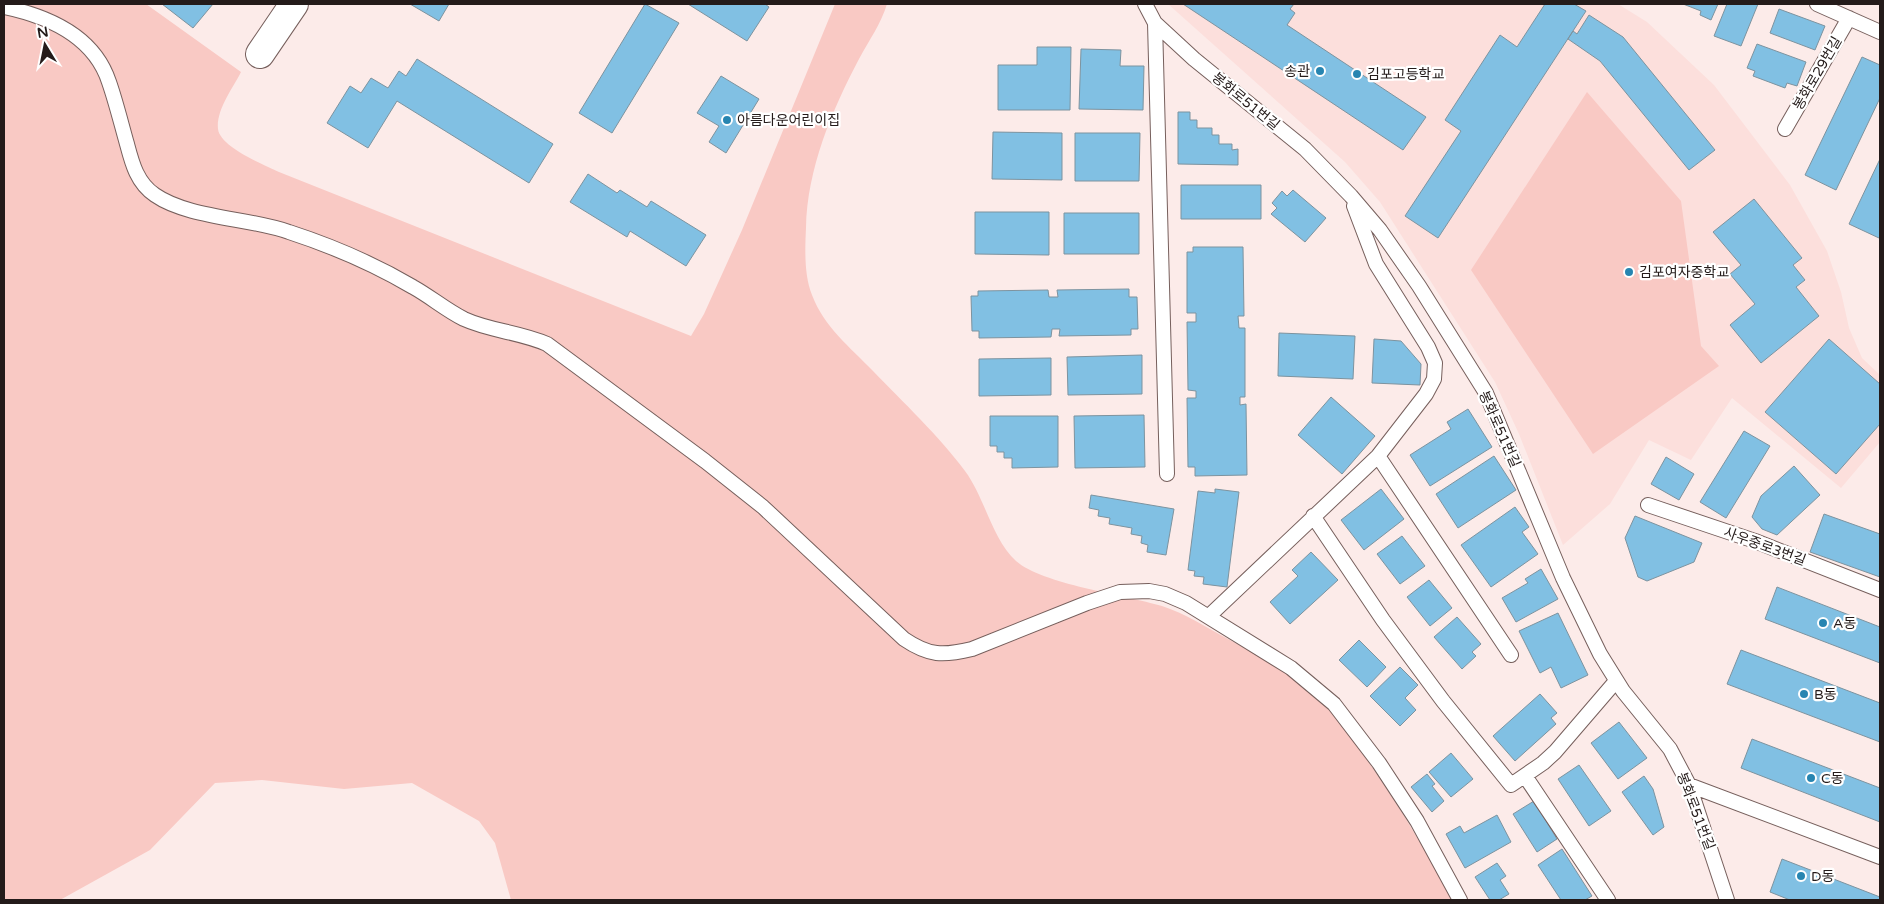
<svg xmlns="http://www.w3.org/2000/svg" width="1884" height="904" viewBox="0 0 1884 904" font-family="'Varela Round','Noto Sans KR',sans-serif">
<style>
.built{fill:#fcdfdc}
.green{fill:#f9c9c4}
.building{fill:#81c0e3;stroke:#7d939f}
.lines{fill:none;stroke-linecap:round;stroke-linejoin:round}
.lane-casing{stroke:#765f5c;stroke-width:16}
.street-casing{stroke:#765f5c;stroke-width:30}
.lane{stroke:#fff;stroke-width:14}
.street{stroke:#fff;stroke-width:28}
.poi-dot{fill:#2785b1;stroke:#fff;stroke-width:2}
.labels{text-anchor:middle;stroke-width:4.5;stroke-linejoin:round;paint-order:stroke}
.poi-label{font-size:14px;fill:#241b1a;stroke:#fff;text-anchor:start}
.street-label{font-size:14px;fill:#241b1a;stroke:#fff}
</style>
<rect width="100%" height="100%" fill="#fcebe9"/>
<path class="built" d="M 1168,4 L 1618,4 L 1647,22 L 1714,85 L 1790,185 L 1827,251 L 1841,292 L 1849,328 L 1862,358 L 1880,375 L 1880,442 L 1841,488 L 1732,398 L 1691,460 L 1649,440 L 1610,504 L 1563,545 L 1519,434 L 1495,382 L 1380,202 L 1345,162 Z"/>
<path class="green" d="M 4,4 L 146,4 L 241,72 C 233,88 216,110 218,129 C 220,147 264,165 279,172 L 691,336 L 704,314 L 742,230 L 835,4 L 887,4 C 881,24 869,40 859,59 C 832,110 807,169 806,228 C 805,249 804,275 812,295 C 824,327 850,347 873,371 C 902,401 940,437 965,471 C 985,498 992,539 1016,561 C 1042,584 1125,595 1162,606 C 1186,614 1206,627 1228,639 C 1260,657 1294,674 1320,700 C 1342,722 1359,748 1376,773 C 1404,814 1429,856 1452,900 L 511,900 L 495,843 L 479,821 L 412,783 L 344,789 L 262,780 L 215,783 L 150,850 L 60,900 L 4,900 Z
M 1587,92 L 1681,201 L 1701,346 L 1719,366 L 1593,454 L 1471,270 Z"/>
<path class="building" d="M 162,4 L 213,4 L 193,28 Z
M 410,4 L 449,4 L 439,21 Z
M 645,4 L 679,23 L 612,133 L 579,113 Z
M 688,4 L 765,4 L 769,7 L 747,41 Z
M 1183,4 L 1294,4 L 1290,9 L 1295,13 L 1287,25 L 1426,117 L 1403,150 Z
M 1545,4 L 1574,4 L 1586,11 L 1438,238 L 1405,216 L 1461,131 L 1445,120 L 1500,35 L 1517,47 Z
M 1683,4 L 1718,4 L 1711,20 L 1700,15 L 1701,11 Z
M 1727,4 L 1758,4 L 1741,46 L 1714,36 Z
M 1779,9 L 1825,26 L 1815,50 L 1770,33 Z
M 1589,15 L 1623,37 L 1715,150 L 1689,170 L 1600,61 L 1568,39 L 1573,31 L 1577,34 Z
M 1757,44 L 1806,62 L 1797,86 L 1787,83 L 1785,88 L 1753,76 L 1755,71 L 1747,68 Z
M 1037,47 L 1071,47 L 1070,110 L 998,110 L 998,65 L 1037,65 Z
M 1081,49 L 1121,50 L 1120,66 L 1144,66 L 1143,110 L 1079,109 Z
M 1862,57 L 1880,65 L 1880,98 L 1836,190 L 1805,175 Z
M 417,59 L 553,144 L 529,183 L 397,101 L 368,148 L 327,123 L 350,86 L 361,93 L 371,78 L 388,88 L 399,71 L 406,76 Z
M 721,76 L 759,99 L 726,153 L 709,142 L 719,126 L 697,113 Z
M 1178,112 L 1190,112 L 1190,120 L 1197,120 L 1197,128 L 1212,128 L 1212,135 L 1219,135 L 1219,144 L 1232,144 L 1232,150 L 1238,149 L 1238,165 L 1178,164 Z
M 993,132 L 1062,133 L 1062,180 L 992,179 Z
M 1075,133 L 1140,133 L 1139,181 L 1075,181 Z
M 1880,159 L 1880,235 L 1879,238 L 1849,224 Z
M 588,174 L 617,193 L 620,190 L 647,207 L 651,201 L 706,235 L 686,266 L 630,231 L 627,237 L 570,202 Z
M 1181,185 L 1261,185 L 1261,219 L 1181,219 Z
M 1293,190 L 1326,218 L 1305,242 L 1271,214 L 1277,208 L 1272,203 L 1282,191 L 1287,196 Z
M 1754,199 L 1802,258 L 1793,265 L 1805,280 L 1796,287 L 1819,316 L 1761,363 L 1730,325 L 1755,304 L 1730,274 L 1741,265 L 1713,232 Z
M 975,212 L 1049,212 L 1049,255 L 975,254 Z
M 1064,213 L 1139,213 L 1139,254 L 1064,254 Z
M 1193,247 L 1243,247 L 1244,316 L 1238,316 L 1239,328 L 1245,328 L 1245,397 L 1240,397 L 1240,405 L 1246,404 L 1247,475 L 1195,476 L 1195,467 L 1188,467 L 1187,398 L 1196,398 L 1196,391 L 1188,390 L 1187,322 L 1196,322 L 1196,313 L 1187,313 L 1187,252 L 1193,252 Z
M 1129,289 L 1129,297 L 1137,297 L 1138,329 L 1131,329 L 1131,335 L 1059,336 L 1060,329 L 1052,329 L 1051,337 L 979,338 L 979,331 L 972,331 L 971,296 L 978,296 L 978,291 L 1048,290 L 1049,297 L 1058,297 L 1057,290 Z
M 1279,333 L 1355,336 L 1353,379 L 1278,376 Z
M 1374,339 L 1401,341 L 1421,364 L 1420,385 L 1372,383 Z
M 1829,339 L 1880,384 L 1880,424 L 1836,474 L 1765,412 Z
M 1142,355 L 1142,394 L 1068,395 L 1067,357 Z
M 1051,358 L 1051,395 L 979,396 L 979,359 Z
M 1331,397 L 1375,436 L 1342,474 L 1298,435 Z
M 1468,409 L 1492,447 L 1430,486 L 1410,455 L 1451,429 L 1447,422 Z
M 1144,415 L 1145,467 L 1075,468 L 1074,416 Z
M 990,416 L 1058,416 L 1058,467 L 1012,468 L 1012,458 L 1004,458 L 1004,452 L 997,452 L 997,446 L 990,446 Z
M 1744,431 L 1770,446 L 1726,518 L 1700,502 Z
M 1494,456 L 1516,490 L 1458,528 L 1436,494 Z
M 1666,457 L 1694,474 L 1679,500 L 1651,484 Z
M 1794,466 L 1820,495 L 1777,535 L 1762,529 L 1752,517 L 1761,496 Z
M 1215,489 L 1239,492 L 1227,587 L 1203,584 L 1204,577 L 1194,576 L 1195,571 L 1188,570 L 1198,491 L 1215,493 Z
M 1381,489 L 1404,519 L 1364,550 L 1341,520 Z
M 1091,495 L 1174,509 L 1166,555 L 1147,552 L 1148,545 L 1141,543 L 1142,536 L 1131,534 L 1132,528 L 1109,524 L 1110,518 L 1098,516 L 1099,510 L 1089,508 Z
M 1515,507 L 1529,527 L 1522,532 L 1538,554 L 1491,587 L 1461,545 Z
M 1824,514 L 1880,534 L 1880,577 L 1810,552 Z
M 1635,516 L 1702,543 L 1694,562 L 1647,581 L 1638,577 L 1625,538 Z
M 1402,536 L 1425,566 L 1400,584 L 1377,554 Z
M 1311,552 L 1338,580 L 1290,624 L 1270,602 L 1298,576 L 1292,570 Z
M 1541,569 L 1558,599 L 1516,622 L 1502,598 L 1528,583 L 1525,579 Z
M 1429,580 L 1452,608 L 1430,626 L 1407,597 Z
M 1777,587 L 1880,627 L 1880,663 L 1765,619 Z
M 1558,613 L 1588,675 L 1561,688 L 1551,667 L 1540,673 L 1519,631 Z
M 1457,617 L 1481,644 L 1472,652 L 1476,656 L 1462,669 L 1434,637 Z
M 1359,640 L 1386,667 L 1367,687 L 1339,660 Z
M 1741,650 L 1880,703 L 1880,742 L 1727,684 Z
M 1400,667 L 1418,685 L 1405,698 L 1416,710 L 1400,726 L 1370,696 Z
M 1540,694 L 1557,713 L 1551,718 L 1556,724 L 1515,761 L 1493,736 Z
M 1619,722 L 1647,758 L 1618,779 L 1591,743 Z
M 1752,739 L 1880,788 L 1880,822 L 1741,768 Z
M 1451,753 L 1473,779 L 1451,797 L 1429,772 Z
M 1579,765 L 1611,811 L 1589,826 L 1558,779 Z
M 1427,774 L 1435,784 L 1432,786 L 1444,801 L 1432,812 L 1411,787 Z
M 1644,776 L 1653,789 L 1664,827 L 1653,835 L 1622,792 Z
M 1534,801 L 1557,839 L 1537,852 L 1513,814 Z
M 1497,815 L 1511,842 L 1465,868 L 1446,834 L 1460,826 L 1464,833 Z
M 1562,849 L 1592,896 L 1585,900 L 1561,900 L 1538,865 Z
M 1782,859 L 1880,897 L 1880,900 L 1790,900 L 1770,892 Z
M 1497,863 L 1506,876 L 1500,880 L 1509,894 L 1499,900 L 1490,900 L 1475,877 Z"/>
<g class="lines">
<g class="lane-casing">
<path id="lane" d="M 1145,4 L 1155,23 L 1194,59 L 1305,149 L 1351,196 L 1380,230 L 1419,286 L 1486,393 L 1563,578 L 1600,654 L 1623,691 L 1670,749 L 1689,785 L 1727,900
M 1817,4 L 1880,32
M 4,7 C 47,16 94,36 109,82 C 116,102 121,123 127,144 C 132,163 137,183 155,195 C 188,218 250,218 289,232 C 332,246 374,264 413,287 C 431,297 446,310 464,319 C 490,331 520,332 547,344 L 705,461 L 763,507 L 904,639 C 929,656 943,656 972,649 L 1087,603 L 1120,592 L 1149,591 L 1165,594 L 1186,603 L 1291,668 L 1334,704 L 1379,763 L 1417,821 L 1460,900
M 1155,23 L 1167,474
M 1785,129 L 1849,18
M 1378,456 L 1511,655
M 1648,505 L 1755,541 L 1880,590
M 1313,516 L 1383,620 L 1443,701 L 1511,785 L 1543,763 L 1555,752 L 1616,681
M 1209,616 L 1378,456 L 1426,394 L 1434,379 L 1435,363 L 1428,347 L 1376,264 L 1354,206
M 1525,776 L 1608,900
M 1689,785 L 1880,857"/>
</g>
<g class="street-casing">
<path id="street" d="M 260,54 L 294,4"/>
</g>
<use href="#lane" class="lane"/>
<use href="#street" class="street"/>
</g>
<g class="poi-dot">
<circle cx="1320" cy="71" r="5"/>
<circle cx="1357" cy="74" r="5"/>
<circle cx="727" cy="120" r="5"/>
<circle cx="1629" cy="272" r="5"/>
<circle cx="1823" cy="623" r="5"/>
<circle cx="1804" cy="694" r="5"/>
<circle cx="1811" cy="778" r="5"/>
<circle cx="1801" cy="876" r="5"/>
</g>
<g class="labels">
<g class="poi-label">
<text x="1310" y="76" text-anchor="end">송관</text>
<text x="1367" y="79">김포고등학교</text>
<text x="737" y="125">아름다운어린이집</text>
<text x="1639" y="277">김포여자중학교</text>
<text x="1833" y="628">A동</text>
<text x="1814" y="699">B동</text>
<text x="1821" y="783">C동</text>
<text x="1811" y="881">D동</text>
</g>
<g class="street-label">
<text transform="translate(1817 73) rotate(-60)" y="5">봉화로29번길</text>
<text transform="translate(1246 101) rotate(39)" y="5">봉화로51번길</text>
<text transform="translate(1500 429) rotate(66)" y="5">봉화로51번길</text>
<text transform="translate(1765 546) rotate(20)" y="5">사우중로3번길</text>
<text transform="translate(1696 811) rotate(69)" y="5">봉화로51번길</text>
</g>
</g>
<rect width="1884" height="904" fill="none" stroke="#241b1a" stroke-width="10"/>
<g transform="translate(45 45) rotate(350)" stroke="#ffffff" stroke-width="4" paint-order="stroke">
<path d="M0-4L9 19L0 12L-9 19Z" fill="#241b1a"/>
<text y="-8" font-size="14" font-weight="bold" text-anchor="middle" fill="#241b1a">N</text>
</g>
</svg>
